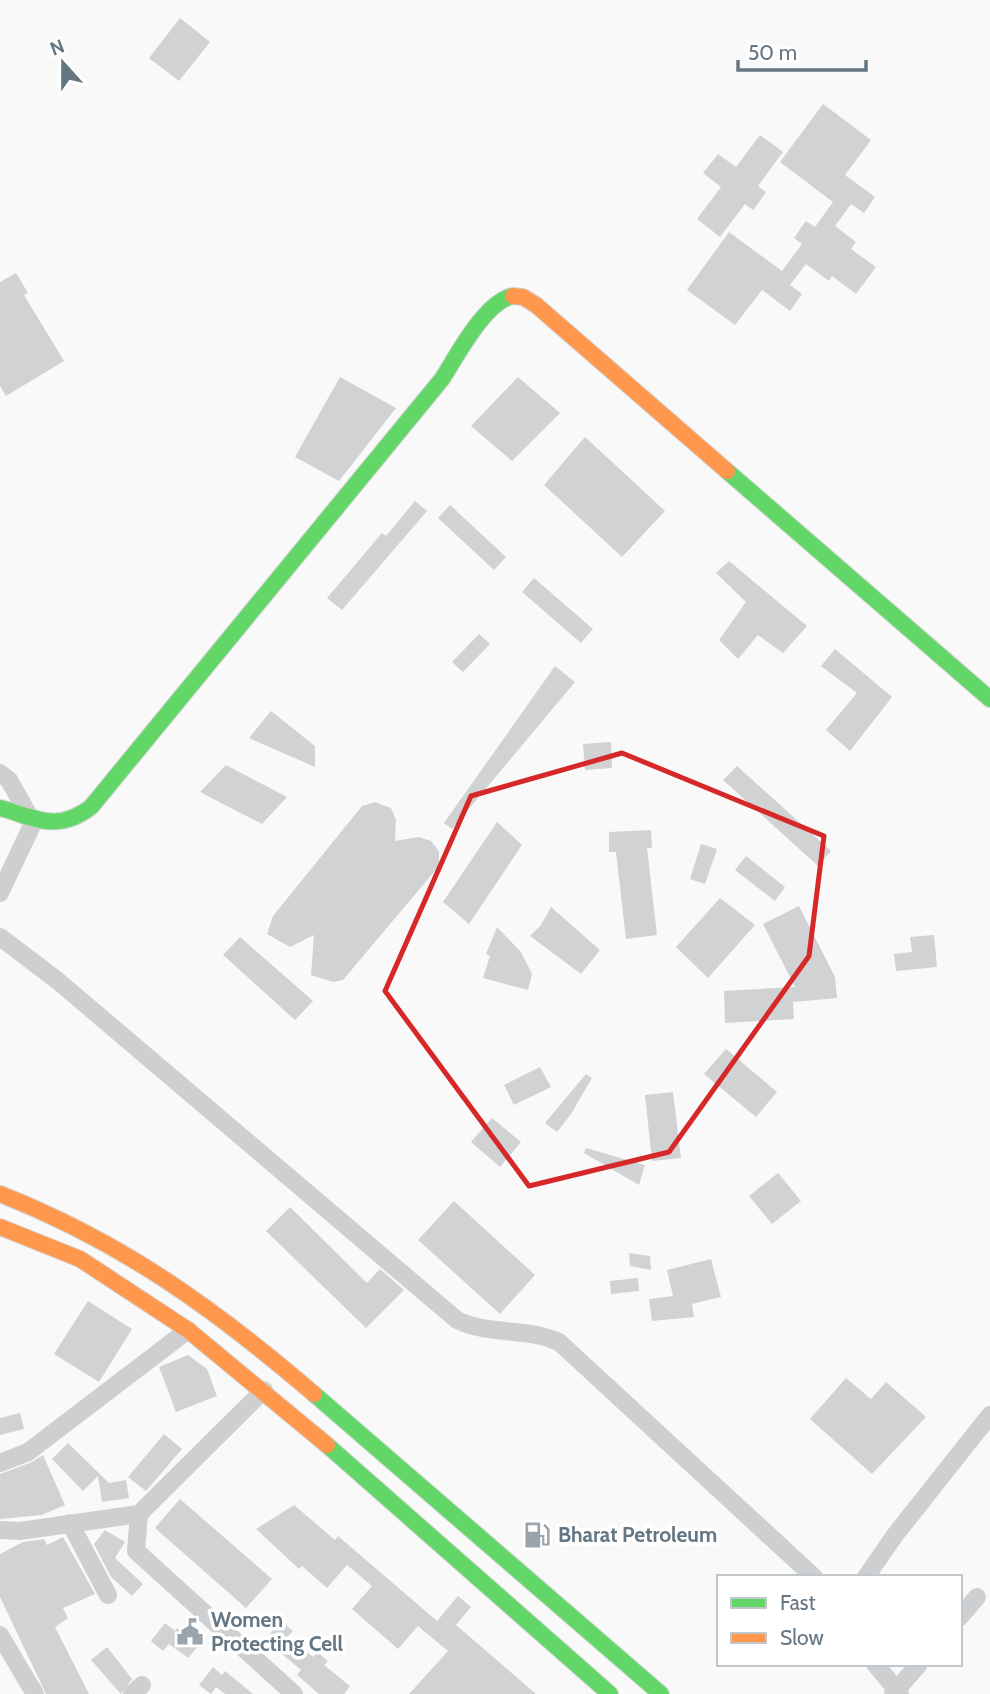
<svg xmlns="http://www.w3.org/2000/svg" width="990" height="1694" viewBox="0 0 990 1694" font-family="Cabin,sans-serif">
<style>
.building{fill:#d0d2d3}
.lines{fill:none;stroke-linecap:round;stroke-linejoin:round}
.fast-casing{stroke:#d5d6d7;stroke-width:18}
.slow-casing{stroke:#d5d6d7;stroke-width:18}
.street{stroke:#cecfd0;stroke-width:18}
.fast{stroke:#63d668;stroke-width:16}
.slow{stroke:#ff974d;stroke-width:16}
.marked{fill:none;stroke:#d62828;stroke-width:5;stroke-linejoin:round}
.labels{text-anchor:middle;stroke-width:7;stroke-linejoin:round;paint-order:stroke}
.poi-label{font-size:21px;font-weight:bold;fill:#657683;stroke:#fff;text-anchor:start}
</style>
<rect width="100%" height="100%" fill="#f9f9f9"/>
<path class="building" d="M 180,18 L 210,42 L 179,81 L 149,58 Z
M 823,104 L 871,140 L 845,175 L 875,197 L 864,213 L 851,204 L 835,226 L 856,242 L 851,249 L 876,267 L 856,294 L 832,276 L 829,281 L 806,264 L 790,285 L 802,294 L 790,311 L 762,290 L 735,325 L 687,290 L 729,232 L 782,271 L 802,244 L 794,238 L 803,225 L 806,221 L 815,227 L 833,202 L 780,162 Z
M 760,135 L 783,152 L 758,186 L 766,192 L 757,205 L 753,210 L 745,204 L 720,237 L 697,219 L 721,187 L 703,173 L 718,154 L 736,167 Z
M 16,273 L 28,293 L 24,295 L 64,361 L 6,396 L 0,386 L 0,282 Z
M 340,377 L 396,408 L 339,481 L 295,457 Z
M 518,377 L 560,413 L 512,461 L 471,426 Z
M 585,437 L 665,511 L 622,557 L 544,485 Z
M 415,501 L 427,511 L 342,610 L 327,598 L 382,533 L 386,536 Z
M 450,505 L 506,557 L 494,570 L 438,518 Z
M 729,561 L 807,626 L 783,653 L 758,635 L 738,659 L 719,640 L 746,602 L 716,573 Z
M 534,578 L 593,629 L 581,643 L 522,592 Z
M 479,634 L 490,644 L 463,672 L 452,662 Z
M 835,649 L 892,697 L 850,751 L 826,730 L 857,693 L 821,666 Z
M 555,666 L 575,682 L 452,829 L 444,823 Z
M 271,711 L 315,746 L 315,767 L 249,738 Z
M 611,742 L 612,768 L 585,770 L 583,744 Z
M 226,765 L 287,797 L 262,824 L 200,792 Z
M 737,766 L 831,851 L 818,866 L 723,780 Z
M 375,802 L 391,808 L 396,820 L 395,841 L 419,837 L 431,841 L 439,851 L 439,866 L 343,980 L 333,982 L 311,975 L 314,935 L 290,947 L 267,934 L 273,916 L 362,806 Z
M 497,822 L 522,845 L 469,924 L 443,902 Z
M 651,830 L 652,848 L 647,848 L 657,935 L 626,939 L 616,852 L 609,852 L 609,832 Z
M 701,844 L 717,849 L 705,884 L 690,879 Z
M 746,856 L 785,887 L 775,901 L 735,870 Z
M 720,898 L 755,925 L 708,978 L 676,947 Z
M 799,906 L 835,977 L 837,998 L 793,1002 L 794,1019 L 725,1023 L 724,991 L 795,987 L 763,924 Z
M 551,907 L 600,950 L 581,974 L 530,936 L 541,925 Z
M 497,927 L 521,952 L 532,974 L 528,990 L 483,978 L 490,956 L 486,954 Z
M 934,935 L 937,967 L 896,971 L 894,954 L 912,952 L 910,937 Z
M 240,937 L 313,1001 L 295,1020 L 223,955 Z
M 726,1049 L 777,1092 L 756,1117 L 704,1074 Z
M 540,1067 L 551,1087 L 514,1105 L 504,1085 Z
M 586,1074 L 592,1078 L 571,1114 L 557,1132 L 545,1123 Z
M 673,1092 L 681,1158 L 652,1161 L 645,1095 Z
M 492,1118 L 521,1142 L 500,1167 L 471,1142 Z
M 586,1148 L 645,1165 L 639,1185 L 584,1153 Z
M 778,1173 L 801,1201 L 772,1224 L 749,1196 Z
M 454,1201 L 535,1275 L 500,1314 L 418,1240 Z
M 290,1207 L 367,1283 L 380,1269 L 404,1290 L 366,1328 L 266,1231 Z
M 629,1253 L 650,1256 L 651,1270 L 630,1266 Z
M 711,1259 L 721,1297 L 692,1304 L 694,1317 L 652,1321 L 649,1299 L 673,1296 L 667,1270 Z
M 638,1278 L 639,1291 L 611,1294 L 610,1281 Z
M 88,1301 L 132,1329 L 99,1382 L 54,1354 Z
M 188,1355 L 207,1369 L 217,1396 L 176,1412 L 159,1367 Z
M 846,1378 L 871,1399 L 886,1382 L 926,1417 L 872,1474 L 810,1419 Z
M 20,1413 L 24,1429 L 0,1435 L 0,1418 Z
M 164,1434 L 182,1449 L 146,1491 L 128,1477 Z
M 68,1443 L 109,1483 L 126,1480 L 129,1498 L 102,1502 L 98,1476 L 83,1491 L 52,1459 Z
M 43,1455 L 65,1505 L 42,1515 L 0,1519 L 0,1474 L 32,1462 Z
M 180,1499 L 272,1579 L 246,1608 L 155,1528 Z
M 294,1505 L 335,1540 L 338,1536 L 437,1621 L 458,1596 L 471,1607 L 456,1625 L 536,1694 L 409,1694 L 448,1651 L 418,1626 L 398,1649 L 352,1609 L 372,1586 L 347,1565 L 327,1588 L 302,1566 L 299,1569 L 256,1529 Z
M 105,1530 L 125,1542 L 115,1558 L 143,1584 L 132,1596 L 111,1577 L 94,1544 Z
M 63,1537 L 95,1594 L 63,1608 L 68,1618 L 55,1627 L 89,1694 L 46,1694 L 0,1597 L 0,1554 L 23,1542 L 44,1539 L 47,1545 Z
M 281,1621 L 293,1631 L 288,1636 L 313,1657 L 317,1652 L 328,1661 L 324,1665 L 350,1686 L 344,1694 L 319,1694 L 297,1675 L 301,1670 L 276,1649 L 272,1653 L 261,1644 Z
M 165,1623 L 175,1631 L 177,1628 L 199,1645 L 188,1658 L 169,1644 L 163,1651 L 151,1641 Z
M 107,1647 L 132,1679 L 121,1694 L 91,1660 Z
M 213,1667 L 222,1675 L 225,1671 L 253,1694 L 225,1694 L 216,1687 L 211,1694 L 199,1685 Z"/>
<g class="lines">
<g class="fast-casing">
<path id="fast" d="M 727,471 L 990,699
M 0,808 C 36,818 57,833 91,807 L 442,379 C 457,356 485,301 513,296
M 314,1394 L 661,1694
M 327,1445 L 610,1694"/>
</g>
<g class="slow-casing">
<path id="slow" d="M 513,296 L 523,297 L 536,305 L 727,471
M 0,1194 C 122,1242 215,1309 314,1394
M 0,1227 L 80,1259 L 188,1330 L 327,1445"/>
</g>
<path class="street" d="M 0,773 L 9,780 L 28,814
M 0,893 L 35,819
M 0,937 L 58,981 L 457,1320 C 490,1336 526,1327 559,1342 L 814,1577
M 0,1463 L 28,1452 L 188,1330
M 139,1514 L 136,1551 L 294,1694
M 70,1523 L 108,1595
M 0,1530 L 20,1531 L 139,1514 L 264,1390
M 866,1577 L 895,1535 L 990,1415
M 960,1617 L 977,1597
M 0,1635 L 35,1694
M 875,1664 L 900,1694
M 132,1694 L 142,1685
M 893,1694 L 919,1664"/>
<use href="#fast" class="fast"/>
<use href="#slow" class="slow"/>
</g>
<path class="marked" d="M 622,753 L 824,836 L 809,956 L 669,1152 L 529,1186 L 385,991 L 471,796 Z"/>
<defs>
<g id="fuel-bare" transform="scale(2.1)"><path d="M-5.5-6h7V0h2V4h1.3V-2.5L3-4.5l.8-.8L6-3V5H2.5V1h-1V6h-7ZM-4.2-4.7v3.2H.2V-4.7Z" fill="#99a4ac" stroke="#fff" stroke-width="2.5" paint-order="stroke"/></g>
<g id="civic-bare" transform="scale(2.1)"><path d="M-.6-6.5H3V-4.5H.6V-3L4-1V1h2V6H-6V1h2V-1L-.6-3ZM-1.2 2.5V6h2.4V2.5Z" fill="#99a4ac" stroke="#fff" stroke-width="2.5" paint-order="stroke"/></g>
</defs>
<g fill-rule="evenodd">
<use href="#fuel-bare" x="537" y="1535"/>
<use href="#civic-bare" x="190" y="1632"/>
</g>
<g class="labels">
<g class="poi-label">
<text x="558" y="1542">Bharat Petroleum</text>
<text x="211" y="1627">Women<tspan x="211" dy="24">Protecting Cell</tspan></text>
</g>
</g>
<rect x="717" y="1575" width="245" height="91" fill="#ffffff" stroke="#c1c8cd" stroke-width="2"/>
<rect x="731" y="1598" width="35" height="10" fill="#63d668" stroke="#c1c8cd" stroke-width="2"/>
<text x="780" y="1610" font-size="21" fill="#657683">Fast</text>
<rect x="731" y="1633" width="35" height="10" fill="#ff974d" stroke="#c1c8cd" stroke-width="2"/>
<text x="780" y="1645" font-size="21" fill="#657683">Slow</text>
<g transform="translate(63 63) rotate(339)" stroke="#ffffff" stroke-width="5" paint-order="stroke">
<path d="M0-5L12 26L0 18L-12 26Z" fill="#657683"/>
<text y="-10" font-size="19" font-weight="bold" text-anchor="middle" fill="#657683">N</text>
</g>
<path d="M738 60v10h128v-10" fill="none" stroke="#657683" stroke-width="3.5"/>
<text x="748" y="60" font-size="21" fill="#657683" stroke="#ffffff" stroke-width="5" paint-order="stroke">50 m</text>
</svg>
